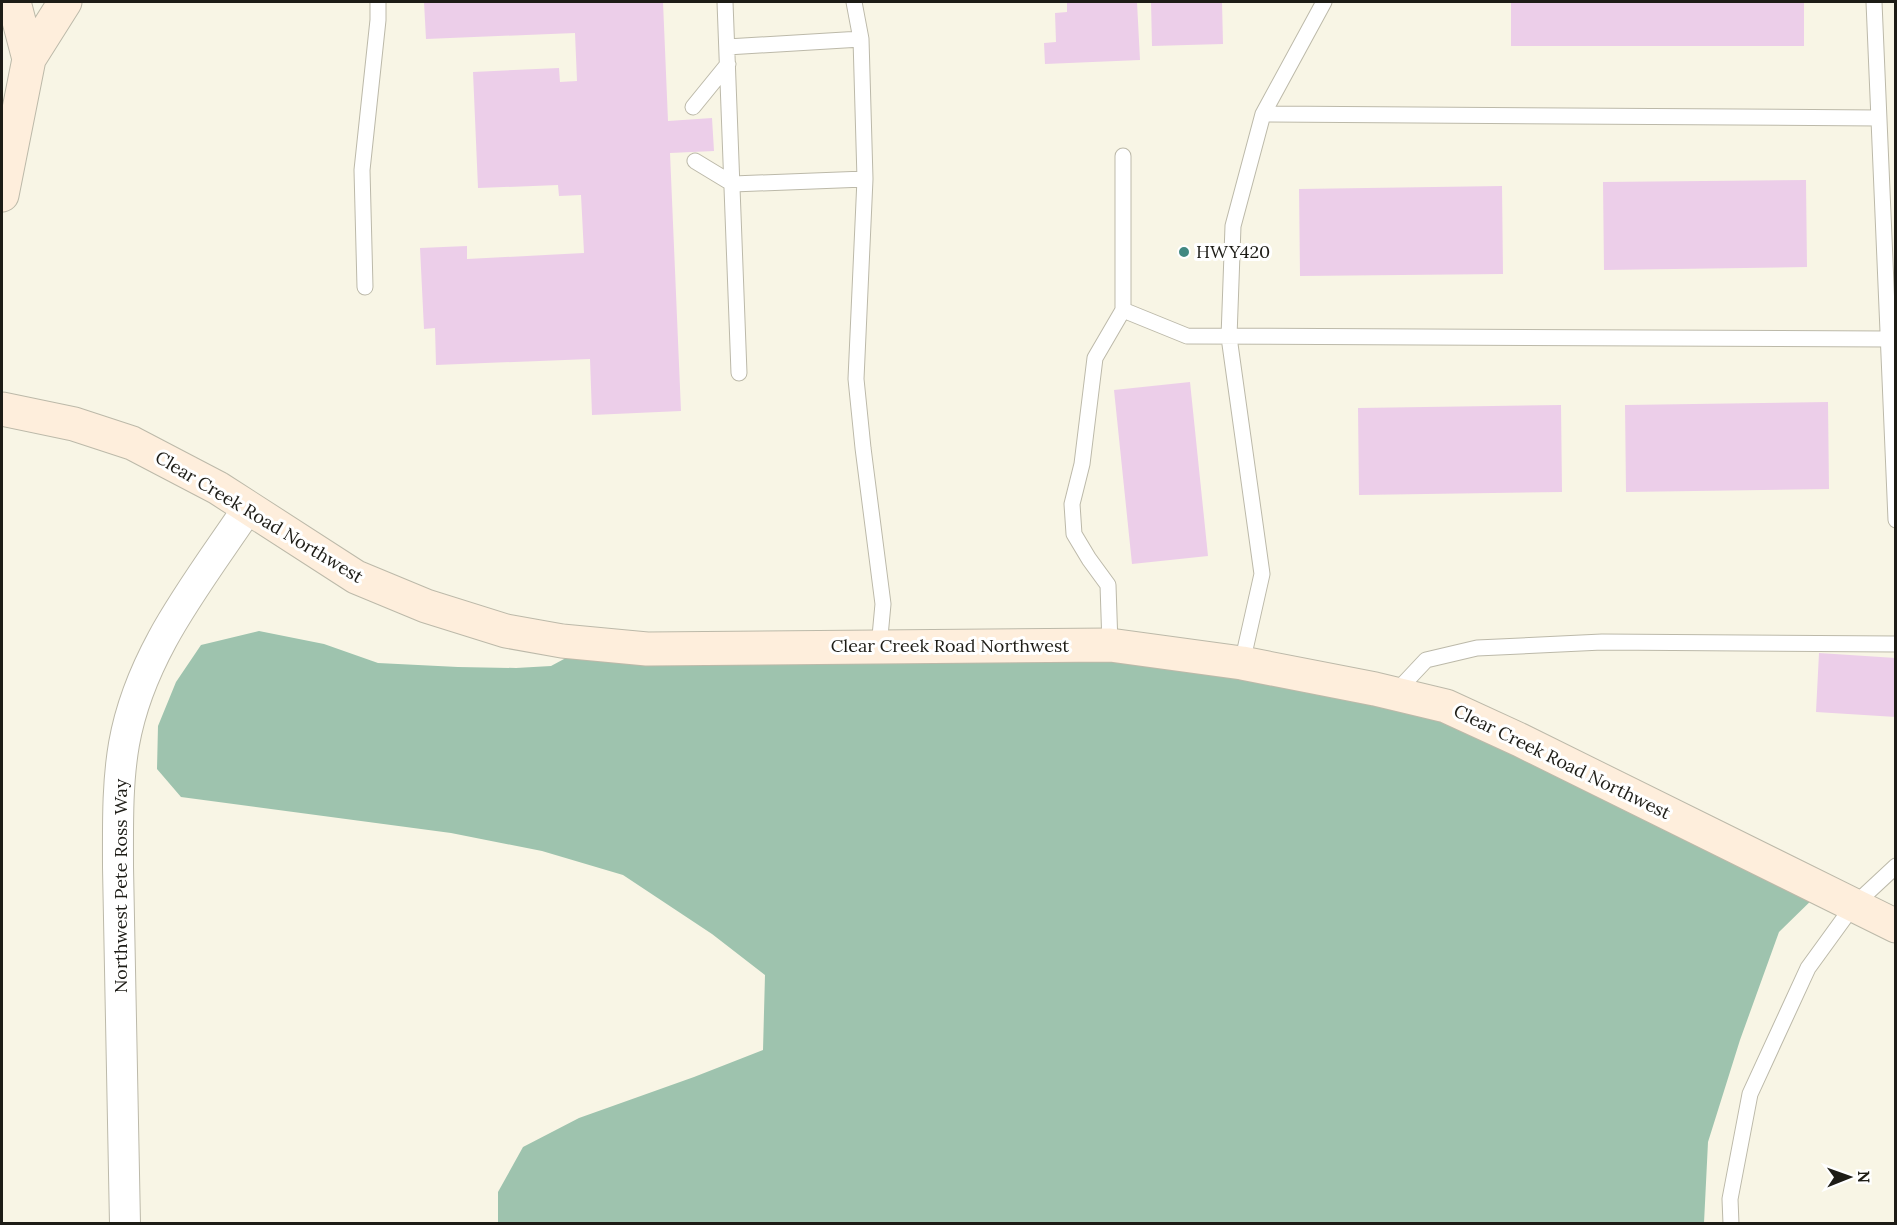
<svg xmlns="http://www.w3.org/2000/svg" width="1897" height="1225" viewBox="0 0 1897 1225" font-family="Lora,serif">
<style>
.forest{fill:#9ec3ae}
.building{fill:#eccee9}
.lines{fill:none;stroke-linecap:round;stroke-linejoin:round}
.lane-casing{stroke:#bcb9a9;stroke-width:17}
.street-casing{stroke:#bcb9a9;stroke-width:32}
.secondary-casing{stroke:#bcb9a9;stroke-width:35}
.lane{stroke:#fff;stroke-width:15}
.street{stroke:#fff;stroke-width:30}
.secondary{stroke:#feeedc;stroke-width:33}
.poi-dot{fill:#418881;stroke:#fff;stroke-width:2}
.labels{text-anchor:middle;stroke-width:6;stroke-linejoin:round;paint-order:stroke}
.poi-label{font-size:18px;fill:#1d1c16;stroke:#fff;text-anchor:start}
.street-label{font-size:18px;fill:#1d1c16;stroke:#fff}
</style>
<rect width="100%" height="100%" fill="#f8f5e5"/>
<path class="forest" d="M 259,631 L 324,644 L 378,663 L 458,667 L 516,668 L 551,666 L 590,645 L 1110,645 L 1375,689 L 1822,890 L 1779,932 L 1740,1040 L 1708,1142 L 1704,1223 L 498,1223 L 498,1192 L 523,1147 L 579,1118 L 694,1077 L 763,1050 L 765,975 L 712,934 L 623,875 L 542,851 L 451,833 L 181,797 L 157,769 L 158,726 L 176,682 L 201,645 Z"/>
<path class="building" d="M 424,2 L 663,2 L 668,121 L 712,118 L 714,151 L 670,153 L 681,411 L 592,415 L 590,359 L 436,365 L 435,328 L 424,329 L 420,248 L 467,246 L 467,259 L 584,253 L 581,195 L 559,196 L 558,185 L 478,188 L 473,72 L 559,68 L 560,82 L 577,81 L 575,33 L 426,39 Z
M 1067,2 L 1137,2 L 1140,60 L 1045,64 L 1044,43 L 1056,42 L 1055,13 L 1067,12 Z
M 1151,2 L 1222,2 L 1223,44 L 1152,46 Z
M 1511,2 L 1804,2 L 1804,46 L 1511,46 Z
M 1806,180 L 1807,267 L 1604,270 L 1603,182 Z
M 1502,186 L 1503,274 L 1300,276 L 1299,189 Z
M 1190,382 L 1208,556 L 1132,564 L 1114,390 Z
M 1828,402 L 1829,489 L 1626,492 L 1625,405 Z
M 1561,405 L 1562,492 L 1359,495 L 1358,408 Z
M 1819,653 L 1896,658 L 1896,717 L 1816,712 Z"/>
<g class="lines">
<g class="lane-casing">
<path id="lane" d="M 725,2 L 739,373
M 854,2 L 861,39
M 1874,2 L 1896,520
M 727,47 L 861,39 L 865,179 L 856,379 L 863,448 L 883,604 L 879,647
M 693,107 L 728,64
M 1263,114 L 1878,118
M 1123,156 L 1123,310 L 1187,336 L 1887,339
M 695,161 L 733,184 L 865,179
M 365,287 L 362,170 L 378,20 L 378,2
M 1110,645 L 1108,585 L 1089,559 L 1074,534 L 1072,504 L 1082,464 L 1095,358 L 1123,310
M 1242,663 L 1262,574 L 1229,337 L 1233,226 L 1263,114 L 1324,2
M 1395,693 L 1426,660 L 1477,648 L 1602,642 L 1896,644
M 1731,1224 L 1730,1199 L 1750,1094 L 1808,968 L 1853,906 L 1896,866"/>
</g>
<g class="street-casing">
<path id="street" d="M 125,1224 L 118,867 C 118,827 117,784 124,744 C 140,653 198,583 248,508"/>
</g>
<g class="secondary-casing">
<path id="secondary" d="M 14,2 L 29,59
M 2,195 L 29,59 L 65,2
M 2,409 L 74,424 L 132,443 L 218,488 L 356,577 L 426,606 L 506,631 L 562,641 L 647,649 L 1110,645 L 1242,663 L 1375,689 L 1446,706 L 1520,740 L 1896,926"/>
</g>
<use href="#lane" class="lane"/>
<use href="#street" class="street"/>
<use href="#secondary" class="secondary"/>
</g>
<circle class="poi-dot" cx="1184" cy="252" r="6"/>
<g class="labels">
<g class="poi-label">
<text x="1196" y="258">HWY420</text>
</g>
<g class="street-label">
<text transform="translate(259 517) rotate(31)" y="6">Clear Creek Road Northwest</text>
<text x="950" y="652">Clear Creek Road Northwest</text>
<text transform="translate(1562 762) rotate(26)" y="6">Clear Creek Road Northwest</text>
<text transform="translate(121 886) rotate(-90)" y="6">Northwest Pete Ross Way</text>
</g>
</g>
<rect width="1897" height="1225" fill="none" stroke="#1d1c16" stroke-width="6"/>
<g transform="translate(1849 1177) rotate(89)" stroke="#ffffff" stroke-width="4.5" paint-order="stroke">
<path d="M0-4.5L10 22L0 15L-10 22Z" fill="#1d1c16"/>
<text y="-9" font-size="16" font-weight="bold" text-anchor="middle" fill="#1d1c16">N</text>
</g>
</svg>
